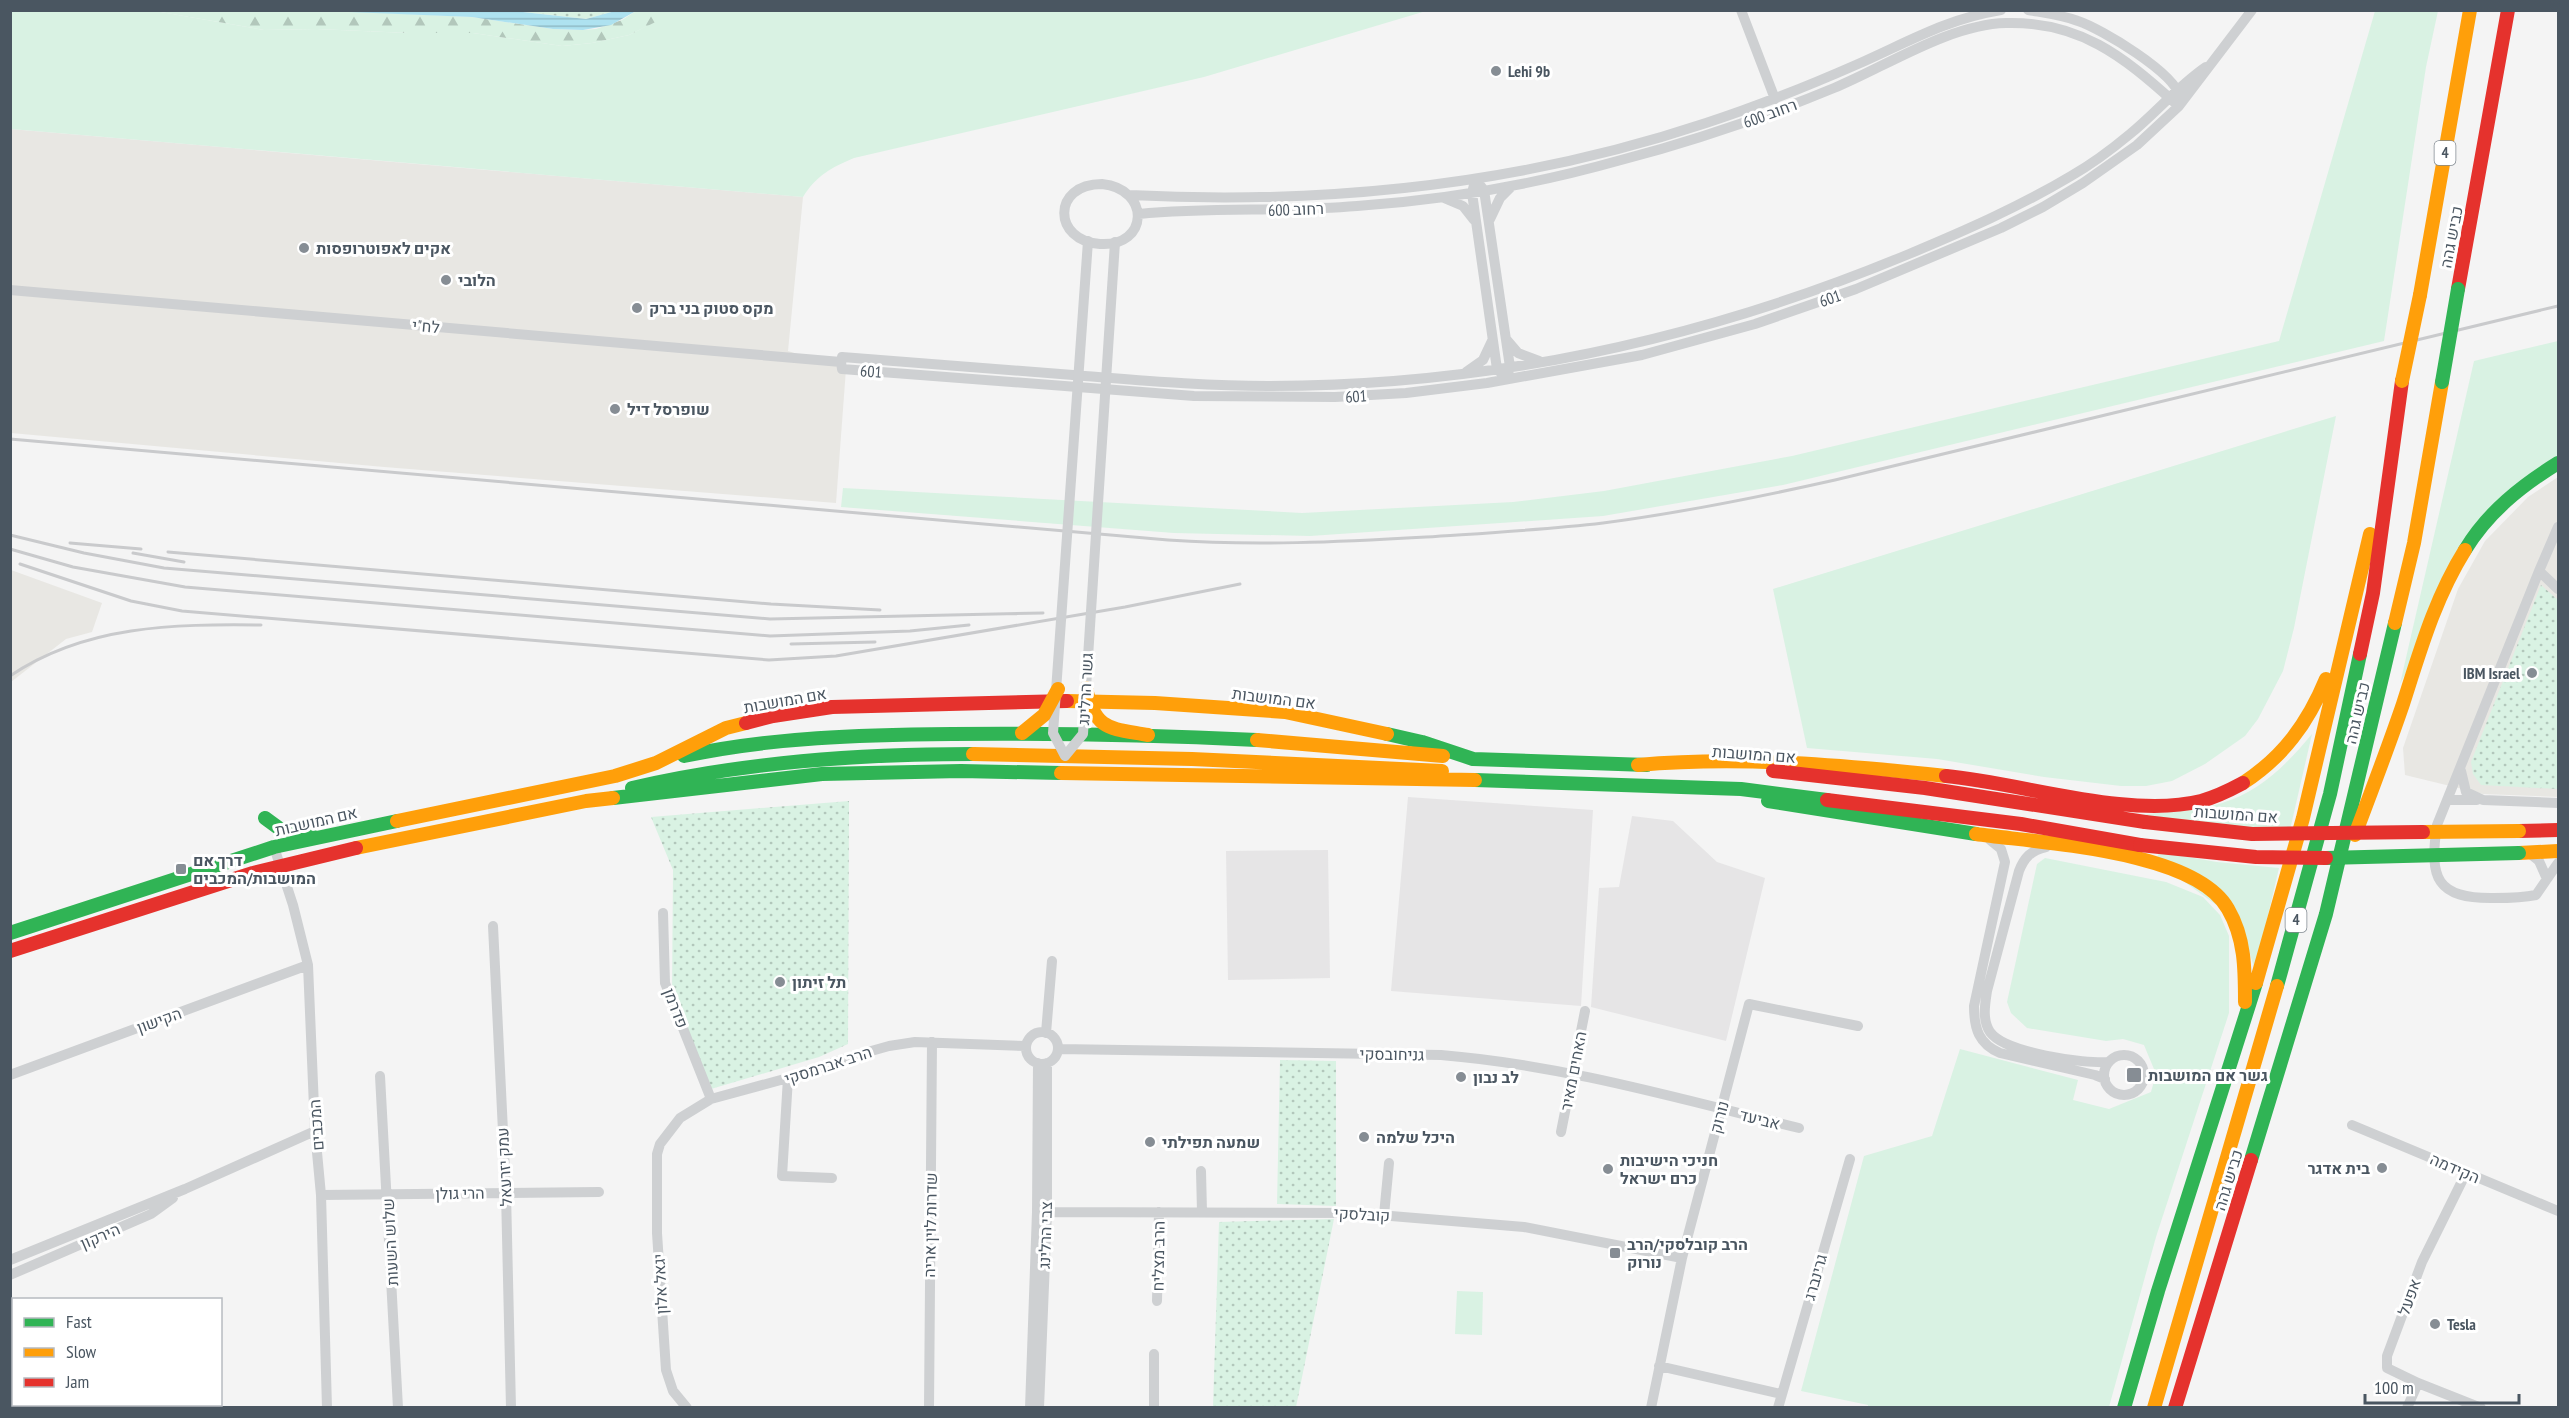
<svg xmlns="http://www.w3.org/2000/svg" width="2569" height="1418" viewBox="0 0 2569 1418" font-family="'PT Sans Narrow',Heebo,sans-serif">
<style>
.commercial{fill:#e8e7e3}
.education{fill:#e6e5e6}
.green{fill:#d9f2e3}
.forest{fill:url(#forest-firs)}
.park{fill:url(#park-dots)}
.water{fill:url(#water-rules)}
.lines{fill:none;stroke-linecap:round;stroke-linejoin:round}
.street{stroke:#ced0d2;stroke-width:10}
.fast{stroke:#30b455;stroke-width:14}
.slow{stroke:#ff9f0a;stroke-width:14}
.jam{stroke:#e5322d;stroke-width:14}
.rail{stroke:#c9cacc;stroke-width:3}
.street-bridge{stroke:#ced0d2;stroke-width:10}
.fast-bridge{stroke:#30b455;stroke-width:14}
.slow-bridge{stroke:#ff9f0a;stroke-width:14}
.jam-bridge{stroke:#e5322d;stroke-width:14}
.poi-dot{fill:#868d94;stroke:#fff;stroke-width:2}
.labels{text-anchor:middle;stroke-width:6;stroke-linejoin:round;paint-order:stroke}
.shield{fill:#fff;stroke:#808990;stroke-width:1.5}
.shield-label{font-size:15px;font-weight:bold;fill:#4a5661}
.poi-label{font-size:16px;font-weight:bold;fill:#4a5661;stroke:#fff;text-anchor:start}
.street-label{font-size:16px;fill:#4a5661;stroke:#fff}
</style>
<defs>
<pattern id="forest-firs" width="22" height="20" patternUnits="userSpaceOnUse" patternTransform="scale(1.5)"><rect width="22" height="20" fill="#d9f2e3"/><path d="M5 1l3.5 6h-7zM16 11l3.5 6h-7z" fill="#b2c7bb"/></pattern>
<pattern id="park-dots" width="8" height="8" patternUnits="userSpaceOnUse" patternTransform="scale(1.5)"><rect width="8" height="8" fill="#d9f2e3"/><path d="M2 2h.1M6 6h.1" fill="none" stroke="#b2c7bb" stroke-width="1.8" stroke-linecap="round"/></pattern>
<pattern id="water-rules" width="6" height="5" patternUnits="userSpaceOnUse" patternTransform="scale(1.5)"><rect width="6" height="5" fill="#aee2f0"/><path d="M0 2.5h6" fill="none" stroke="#90bac6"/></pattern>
</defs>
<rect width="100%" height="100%" fill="#f4f4f4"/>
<path class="commercial" d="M 10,129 L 803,197 L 788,351 L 846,369 L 836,503 L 384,467 L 11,433 Z
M 2558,477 L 2558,797 L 2483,794 L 2405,775 L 2403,748 L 2458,589 L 2485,541 L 2528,497 Z
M 11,570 L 102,603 L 92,632 L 66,639 L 11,682 Z"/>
<path class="education" d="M 1408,797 L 1593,810 L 1581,1006 L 1391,991 Z
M 1632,816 L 1673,821 L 1717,862 L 1765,878 L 1726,1041 L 1591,1007 L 1599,888 L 1619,887 Z
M 1328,850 L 1330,978 L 1228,980 L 1226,851 Z"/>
<path class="green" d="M 678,10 L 1426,11 L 1204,77 L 854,158 C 832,167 816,176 803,197 L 11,129 L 10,11 L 155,11 L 264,30 L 317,29 L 408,33 L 473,33 L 562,46 L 592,43 L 629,35 Z
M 2375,11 L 2438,11 L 2426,67 L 2384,341 L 1783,485 L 1603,516 L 1310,536 L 1174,533 L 841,507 L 843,488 L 1302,513 L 1513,502 L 1604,491 L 1792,456 L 2279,341 Z
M 2558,341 L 2558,457 L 2498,500 L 2400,684 L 2474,361 Z
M 2336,416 L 2294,628 L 2283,671 L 2258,719 L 2245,736 L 2205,764 L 2172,781 L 2146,786 L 2121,786 L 2044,777 L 1937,759 L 1807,748 L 1773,589 Z
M 2312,734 L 2290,830 L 2255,829 L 2130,816 C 2158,812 2195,812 2222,803 C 2260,792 2288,763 2312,734 Z
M 2159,852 L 2217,862 L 2279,868 L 2255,971 L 2241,923 L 2156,861 Z
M 2045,858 L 2166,882 L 2203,897 L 2220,915 L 2229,936 L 2229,1013 L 2156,1237 L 2109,1407 L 1868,1407 L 1868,1405 L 1801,1391 L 1864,1156 L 1932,1136 L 1960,1049 L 2078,1080 L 2073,1100 L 2109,1109 L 2151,1092 L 2156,1074 L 2144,1045 L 2123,1039 L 2106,1041 L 2027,1028 L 2011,1013 L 2007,1002 L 2037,864 Z
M 1457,1291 L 1483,1292 L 1482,1335 L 1455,1334 Z"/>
<path class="forest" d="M 324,10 L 472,17 L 553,29 L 583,30 L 596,29 L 622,20 L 636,11 L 678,11 L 629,35 L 592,43 L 562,46 L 473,33 L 408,33 L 317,29 L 264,30 L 155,11 Z"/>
<path class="park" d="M 514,11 L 615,11 L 586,19 Z
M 2541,585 L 2558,600 L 2558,789 L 2481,785 L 2473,774 L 2471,762 Z
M 849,801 L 848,1044 L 819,1057 L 711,1089 L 672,996 L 673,870 L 651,817 Z
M 1280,1060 L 1336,1061 L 1336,1206 L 1277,1204 Z
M 1334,1219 L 1296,1407 L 1213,1407 L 1219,1222 Z"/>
<path class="water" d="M 514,11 L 586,19 L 615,11 L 636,11 L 611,25 L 583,30 L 553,29 L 472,17 L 324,11 Z"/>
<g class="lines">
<path class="street" d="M 1741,10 L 1775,99
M 2028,10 C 2045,13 2062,15 2078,21 C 2102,29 2175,73 2180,97
M 1102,184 C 1151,189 1149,247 1100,244 C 1053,241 1051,184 1102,184 Z
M 1474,185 L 1472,193 L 1497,369 L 1501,373
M 1480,185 L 1484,190 L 1510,367 L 1508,374
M 1129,195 C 1324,205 1520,185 1706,123 C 1758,106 1808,86 1858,64 C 1908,42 1946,19 2001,10
M 1444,198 L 1463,206 L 1474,220
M 1139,214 C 1211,207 1284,212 1357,206 C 1446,200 1536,184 1621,160 C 1694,141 1764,117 1834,88 C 1885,67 1950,24 2006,23 C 2079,21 2123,56 2174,102
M 1490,219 L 1500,198 L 1512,186
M 10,290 L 841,362
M 1506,339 L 1518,353 L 1539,361
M 841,362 L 842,369 L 1194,396 L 1335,397 L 1406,393 L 1487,383 L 1642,355 L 1755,324 L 1856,289 L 2001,228 L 2043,207 L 2083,183 L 2137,145 L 2179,106 L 2252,10
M 841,362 L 842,357 C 919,363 996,369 1073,375 C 1138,380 1203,386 1268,386 C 1489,386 1705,339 1909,254 C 1964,231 2019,207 2071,176 C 2092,164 2112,149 2130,134 C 2156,113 2178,86 2206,67
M 1466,372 L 1483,360 L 1492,341
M 2558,527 L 2539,571 L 2437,825 C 2429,878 2436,899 2494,898 C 2508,898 2522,898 2536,895 L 2558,863
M 2539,571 L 2558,589
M 2461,771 L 2466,792 L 2483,800 L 2558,803
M 2448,800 L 2477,800
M 1990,840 L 2001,849 L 2005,862 L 1974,1006 C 1974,1029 1979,1044 2000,1053 L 2095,1075 L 2105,1079
M 274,847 L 293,905 L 308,965 L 315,1131 L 321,1195 L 327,1408
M 2046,847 C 2031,850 2024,858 2019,871 L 1987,991 C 1985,1004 1982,1020 1990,1032 C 2005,1053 2084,1064 2109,1062
M 2528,852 L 2539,861 L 2547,879
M 663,913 L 665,983 L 711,1099
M 493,926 L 506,1193 L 511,1408
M1026 1048a16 16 0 1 1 32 0a16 16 0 1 1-32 0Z
M 1046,1033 L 1052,961
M 1058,1049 L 1441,1055 C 1563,1065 1680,1099 1799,1128
M2104 1075a20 20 0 1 1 40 0a20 20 0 1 1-40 0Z
M 10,1075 L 308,965
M 380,1076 L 398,1408
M 788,1078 L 782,1176 L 832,1178
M 2352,1125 L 2558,1211
M 1561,1132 L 1585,1011
M 1201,1171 L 1202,1212
M 2466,1173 L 2422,1262 L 2387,1356 L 2387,1368 L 2418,1383 L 2481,1408
M 321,1195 L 599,1192
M 1037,1212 L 1355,1213 L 1524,1227 L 1682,1258
M 1384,1215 L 1389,1163
M 10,1260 L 185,1189 L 315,1131
M 10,1275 L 151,1214 L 173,1198
M 1157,1301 L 1159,1212
M 1659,1366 L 1781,1394
M 10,1399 L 14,1397
M 166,1404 L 170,1408
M 687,1408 L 673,1391 L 666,1370 L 657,1233 L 657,1154 L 660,1144 L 680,1118 L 711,1099 L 788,1078 L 857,1055 L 889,1046 L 915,1042 L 1026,1046
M 929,1408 L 932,1042
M 1030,1408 L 1037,1212 L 1038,1063
M 1039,1408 L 1047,1212 L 1047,1063
M 1154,1408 L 1154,1354
M 1651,1408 L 1682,1258 L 1749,1004 L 1858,1026
M 1778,1408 L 1850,1159
M 2407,1408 L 2418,1383"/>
<path class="fast" d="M 2465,550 C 2488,512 2521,486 2558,463
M 1387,734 L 1422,742 L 1473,759 L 1647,765
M 684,756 C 773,737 861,735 952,734 C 1054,733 1155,735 1257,740
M 1475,780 L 1741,789 L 1827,800
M 632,788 C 745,762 857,754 973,754
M 613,798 L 822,774 L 961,771 L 1061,773
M 1768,801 L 1976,834
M 265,818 L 280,829 L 311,835
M 10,933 L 274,847 L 397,821
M 2277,986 L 2330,794 L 2360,654
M 2251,1160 L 2326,914 L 2395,623
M 2124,1408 L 2158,1291 L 2256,983"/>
<path class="slow" d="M 2420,295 L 2470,10
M 2395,623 L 2414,543 L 2442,382
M 1067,701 L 1155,703 L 1285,712 L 1387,734
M 1257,740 L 1443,756
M 973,754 L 1192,759 L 1442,771
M 1638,765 C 1740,756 1844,765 1946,776
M 1061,773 L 1475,780
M 2243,783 C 2283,757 2308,723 2326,679
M 397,821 L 615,776 L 656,763 L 726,728 L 746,723
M 1976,834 C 2039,843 2195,850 2228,909 C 2245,938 2245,969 2245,1002
M 2355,835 C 2371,792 2388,748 2403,704 C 2420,651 2435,598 2465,550
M 356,848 L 586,801 L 613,798
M 2519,853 L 2558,851
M 2256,983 L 2303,818 L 2370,534
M 2154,1408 L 2277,986"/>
<path class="jam" d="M 2458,289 L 2508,10
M 2360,654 L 2373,593 L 2402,381
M 746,723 L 773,716 L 832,707 L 1067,701
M 1773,771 L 1925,788 L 2145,822
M 1946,776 C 2022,783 2128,819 2201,801 C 2216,797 2230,790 2243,783
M 1827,800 L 2021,824 L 2140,845
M 2519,831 L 2558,830
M 10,951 L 253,873 L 356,848
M 2175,1408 L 2251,1160"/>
<path class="rail" d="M 10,439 L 1168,540 C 1254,546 1340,542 1426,537 C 1485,533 1544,530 1603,523 C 1681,513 1759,497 1835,480 L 2558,306
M 10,535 L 84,553 L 164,568 L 770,619 L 1043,613
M 70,543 L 141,549
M 10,549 L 73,567 L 185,587 L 770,636 L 910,631 L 969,625
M 168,552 L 771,604 L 880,610
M 133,553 L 184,562
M 20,564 L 131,601 L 182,611 L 769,660 L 836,656 L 1125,607 L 1240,584
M 791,644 L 875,642
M 10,676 C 85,625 174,624 261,625"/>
<path class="street-bridge" d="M 1088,241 L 1053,733 L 1065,756 L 1083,734 L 1115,242"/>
<path class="fast-bridge" d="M 2442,382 L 2458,289
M 2326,858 L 2519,853"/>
<path class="slow-bridge" d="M 2402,381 L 2420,295
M 1086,688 C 1095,731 1110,728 1148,735
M 1022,733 L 1044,715 L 1058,689
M 2423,832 L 2519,831"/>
<path class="jam-bridge" d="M 2145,822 L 2252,834 L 2423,832
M 2140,845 L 2256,857 L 2326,858"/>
</g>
<g class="poi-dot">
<circle cx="1496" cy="71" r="6"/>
<circle cx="304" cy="248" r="6"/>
<circle cx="446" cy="280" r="6"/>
<circle cx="637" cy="308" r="6"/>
<circle cx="615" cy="409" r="6"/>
<circle cx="2532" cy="673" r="6"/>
<rect x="175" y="863" width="12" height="12" rx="3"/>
<circle cx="780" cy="982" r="6"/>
<rect x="2126" y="1067" width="16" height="16" rx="3"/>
<circle cx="1461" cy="1077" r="6"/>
<circle cx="1364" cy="1137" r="6"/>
<circle cx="1150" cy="1142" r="6"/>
<circle cx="2382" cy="1168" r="6"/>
<circle cx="1608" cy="1169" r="6"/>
<rect x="1609" y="1247" width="12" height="12" rx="3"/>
<circle cx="2435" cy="1324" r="6"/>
</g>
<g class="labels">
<g class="shield">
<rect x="2434.5" y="141" width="21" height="24" rx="4.5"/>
<rect x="2285.5" y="908" width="21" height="24" rx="4.5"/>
</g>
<g class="shield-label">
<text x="2445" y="158">4</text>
<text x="2296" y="925">4</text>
</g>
<g class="poi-label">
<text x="1508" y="77">Lehi 9b</text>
<text x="316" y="254">אקים לאפוטרופסות</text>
<text x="458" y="286">הלובי</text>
<text x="649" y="314">מקס סטוק בני ברק</text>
<text x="627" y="415">שופרסל דיל</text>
<text x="2520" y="679" text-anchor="end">IBM Israel</text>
<text x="193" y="866">דרך אם<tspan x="193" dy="18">המושבות/המכבים</tspan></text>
<text x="792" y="988">תל זיתון</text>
<text x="2148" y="1081">גשר אם המושבות</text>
<text x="1473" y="1083">לב נבון</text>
<text x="1376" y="1143">היכל שלמה</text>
<text x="1162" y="1148">שמעה תפילתי</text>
<text x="1620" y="1166">חניכי הישיבות<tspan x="1620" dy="18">כרם ישראל</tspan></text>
<text x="2370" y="1174" text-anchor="end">בית אדגר</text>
<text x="1627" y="1250">הרב קובלסקי/הרב<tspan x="1627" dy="18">נורוק</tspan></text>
<text x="2447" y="1330">Tesla</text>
</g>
<g class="street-label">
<text transform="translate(1770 113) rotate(-20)" y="6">רחוב 600</text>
<text transform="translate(1296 209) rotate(-2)" y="6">רחוב 600</text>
<text transform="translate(2451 237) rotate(-79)" y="6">כביש גהה</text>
<text transform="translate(1830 298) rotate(-19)" y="6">601</text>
<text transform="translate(426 326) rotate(5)" y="6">לח"י</text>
<text transform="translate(871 371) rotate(4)" y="6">601</text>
<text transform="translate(1356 396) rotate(-4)" y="6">601</text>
<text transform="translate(1085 689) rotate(-87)" y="6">גשר הרלינג</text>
<text transform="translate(1274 698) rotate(7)" y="6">אם המושבות</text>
<text transform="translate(785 700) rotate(-10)" y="6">אם המושבות</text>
<text transform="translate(2357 713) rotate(-77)" y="6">כביש גהה</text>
<text transform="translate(1754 754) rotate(4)" y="6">אם המושבות</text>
<text transform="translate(2236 814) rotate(4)" y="6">אם המושבות</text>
<text transform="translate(316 821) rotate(-13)" y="6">אם המושבות</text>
<text transform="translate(676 1008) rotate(69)" y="6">פדרמן</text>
<text transform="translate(159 1020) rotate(-20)" y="6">הקישון</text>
<text transform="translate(1392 1054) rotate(1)" y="6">גניחובסקי</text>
<text transform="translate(828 1065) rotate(-18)" y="6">הרב אברמסקי</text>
<text transform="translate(1573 1071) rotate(-79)" y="6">האחים מאיר</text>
<text transform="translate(1719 1117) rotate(-75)" y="6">נורוק</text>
<text transform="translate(1760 1119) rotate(14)" y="6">אביעד</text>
<text transform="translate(316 1125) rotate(-94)" y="6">המכבים</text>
<text transform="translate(504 1167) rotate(-93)" y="6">עמק יזרעאל</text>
<text transform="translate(2455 1168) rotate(23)" y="6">הקידמה</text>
<text transform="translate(2228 1180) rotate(-73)" y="6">כביש גהה</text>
<text transform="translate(460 1193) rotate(-1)" y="6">הרי גולן</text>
<text transform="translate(1362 1214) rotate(3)" y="6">קובלסקי</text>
<text transform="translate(930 1225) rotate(-89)" y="6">שדרות לוין אריה</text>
<text transform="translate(1045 1235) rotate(-88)" y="6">צבי הרלינג</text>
<text transform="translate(100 1236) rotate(-23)" y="6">הירקון</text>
<text transform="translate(390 1242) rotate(-93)" y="6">שלוש השעות</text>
<text transform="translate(1158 1256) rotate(-89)" y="6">הרב מצליח</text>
<text transform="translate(1815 1277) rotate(-74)" y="6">גרינברג</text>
<text transform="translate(660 1284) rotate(-93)" y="6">יגאל אלון</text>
<text transform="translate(2409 1297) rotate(-70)" y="6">אפעל</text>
</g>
</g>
<rect width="2569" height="1418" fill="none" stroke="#4a5661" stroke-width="24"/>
<rect x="12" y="1298" width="210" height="108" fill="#ffffff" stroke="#b7bbc0" stroke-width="1.5"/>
<rect x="24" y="1318" width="30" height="9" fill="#30b455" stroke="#b7bbc0" stroke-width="1.5"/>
<text x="66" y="1328" font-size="18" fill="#4a5661">Fast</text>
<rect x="24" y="1348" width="30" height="9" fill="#ff9f0a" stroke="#b7bbc0" stroke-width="1.5"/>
<text x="66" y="1358" font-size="18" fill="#4a5661">Slow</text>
<rect x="24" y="1378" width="30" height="9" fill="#e5322d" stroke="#b7bbc0" stroke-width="1.5"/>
<text x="66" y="1388" font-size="18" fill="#4a5661">Jam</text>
<path d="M2365 1394v9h154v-9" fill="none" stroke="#4a5661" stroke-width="3"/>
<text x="2374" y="1394" font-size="18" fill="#4a5661" stroke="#ffffff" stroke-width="4.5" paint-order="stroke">100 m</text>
</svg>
